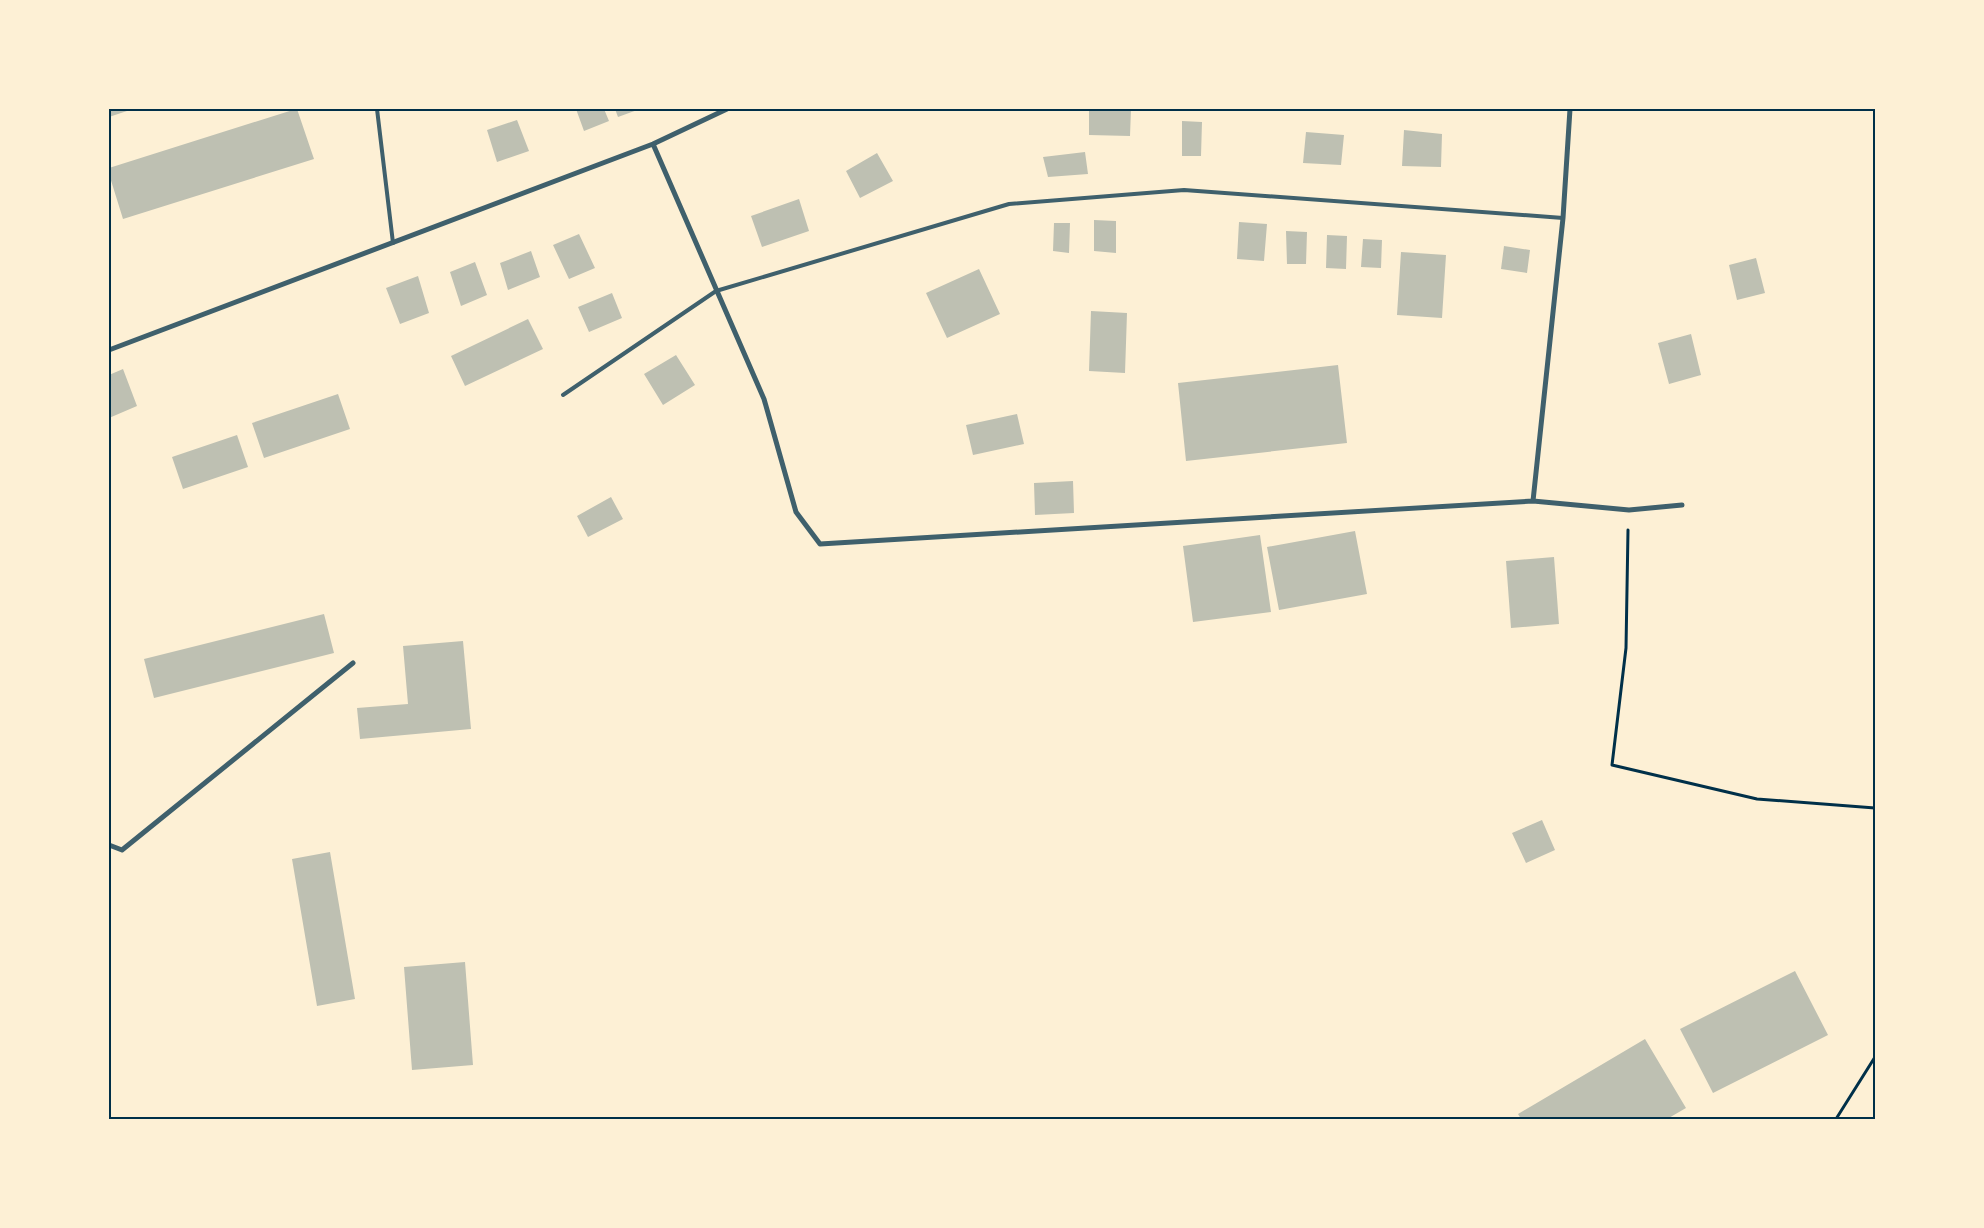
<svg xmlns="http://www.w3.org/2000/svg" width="1984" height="1228" viewBox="0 0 1984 1228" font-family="'Golos Text',sans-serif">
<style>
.building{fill:#bec0b2}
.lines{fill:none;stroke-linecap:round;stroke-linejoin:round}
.path{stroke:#003049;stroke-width:3}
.service{stroke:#3f606c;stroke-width:4}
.minor{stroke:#3f606c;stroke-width:5}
.neatline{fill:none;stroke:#003049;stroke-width:2}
</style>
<rect width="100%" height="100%" fill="#fdf0d5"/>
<path class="building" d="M 109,109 L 133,109 L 109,117 Z
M 296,109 L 297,109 L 314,159 L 123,219 L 109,174 L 109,168 Z
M 576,109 L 604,109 L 609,121 L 584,131 Z
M 615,109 L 640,109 L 618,117 Z
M 1089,109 L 1131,109 L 1130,136 L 1089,135 Z
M 517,120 L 529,151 L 497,162 L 487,130 Z
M 1182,121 L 1202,122 L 1201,156 L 1182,156 Z
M 1404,130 L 1442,134 L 1441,167 L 1402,166 Z
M 1306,132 L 1344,135 L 1341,165 L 1303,163 Z
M 1085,152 L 1088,174 L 1048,177 L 1043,157 Z
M 877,153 L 893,181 L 860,198 L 846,171 Z
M 799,199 L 809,231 L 762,247 L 751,216 Z
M 1094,220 L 1116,221 L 1116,253 L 1094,251 Z
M 1239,222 L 1267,224 L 1264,261 L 1237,259 Z
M 1054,223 L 1070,223 L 1069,253 L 1053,251 Z
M 1286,231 L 1307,232 L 1306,264 L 1287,264 Z
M 579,234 L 595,268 L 569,279 L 553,245 Z
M 1327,235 L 1347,236 L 1346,269 L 1326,268 Z
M 1363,239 L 1382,240 L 1381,268 L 1361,267 Z
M 1504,246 L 1530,250 L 1527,273 L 1501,269 Z
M 531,251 L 540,277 L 508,290 L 500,263 Z
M 1401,252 L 1446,255 L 1442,318 L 1397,315 Z
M 1756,258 L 1765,293 L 1737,300 L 1729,265 Z
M 475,262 L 487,295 L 461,306 L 450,272 Z
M 979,269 L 1000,314 L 947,338 L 926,293 Z
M 418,276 L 429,313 L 400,324 L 386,288 Z
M 612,293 L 622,318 L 589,332 L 578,307 Z
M 1091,311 L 1127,313 L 1125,373 L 1089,371 Z
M 528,319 L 543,349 L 465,386 L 451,356 Z
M 1691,334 L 1701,375 L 1669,384 L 1658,343 Z
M 676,355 L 695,385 L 663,405 L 644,374 Z
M 1338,365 L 1347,443 L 1186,461 L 1178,383 Z
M 123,369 L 137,406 L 109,418 L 109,375 Z
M 338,394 L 350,429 L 264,458 L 252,423 Z
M 1017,414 L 1024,444 L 973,455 L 966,425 Z
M 237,435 L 248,467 L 183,489 L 172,457 Z
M 1073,481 L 1074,513 L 1035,515 L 1034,483 Z
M 611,497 L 623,519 L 588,537 L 577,516 Z
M 1355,531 L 1367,594 L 1279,610 L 1267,547 Z
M 1260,535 L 1271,612 L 1193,622 L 1183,546 Z
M 1554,557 L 1559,624 L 1511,628 L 1506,561 Z
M 324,614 L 334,653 L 154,698 L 144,659 Z
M 463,641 L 471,729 L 360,739 L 357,708 L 408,704 L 403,646 Z
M 1542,820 L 1555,850 L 1526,863 L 1512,833 Z
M 330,852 L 355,999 L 317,1006 L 292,859 Z
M 465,962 L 473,1065 L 412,1070 L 404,967 Z
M 1795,971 L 1828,1035 L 1713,1093 L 1680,1029 Z
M 1645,1039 L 1686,1108 L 1667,1119 L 1521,1119 L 1518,1114 Z"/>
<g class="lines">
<path class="path" d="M 1628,530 L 1626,648 L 1612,765 L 1757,799 L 1875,808
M 1836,1119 L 1875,1057"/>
<path class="service" d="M 377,109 L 393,243
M 563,395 L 716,291 L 1009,204 L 1184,190 L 1563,218"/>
<path class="minor" d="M 653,144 L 764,399 L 796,512 L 820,544 L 1533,501 L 1629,510 L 1682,505
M 109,350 L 653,144 L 727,109
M 1533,501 L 1563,218 L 1570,109
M 109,845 L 122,850 L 353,663"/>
</g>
<rect width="1984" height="1228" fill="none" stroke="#fdf0d5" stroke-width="220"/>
<rect x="110" y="110" width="1764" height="1008" class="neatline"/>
</svg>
